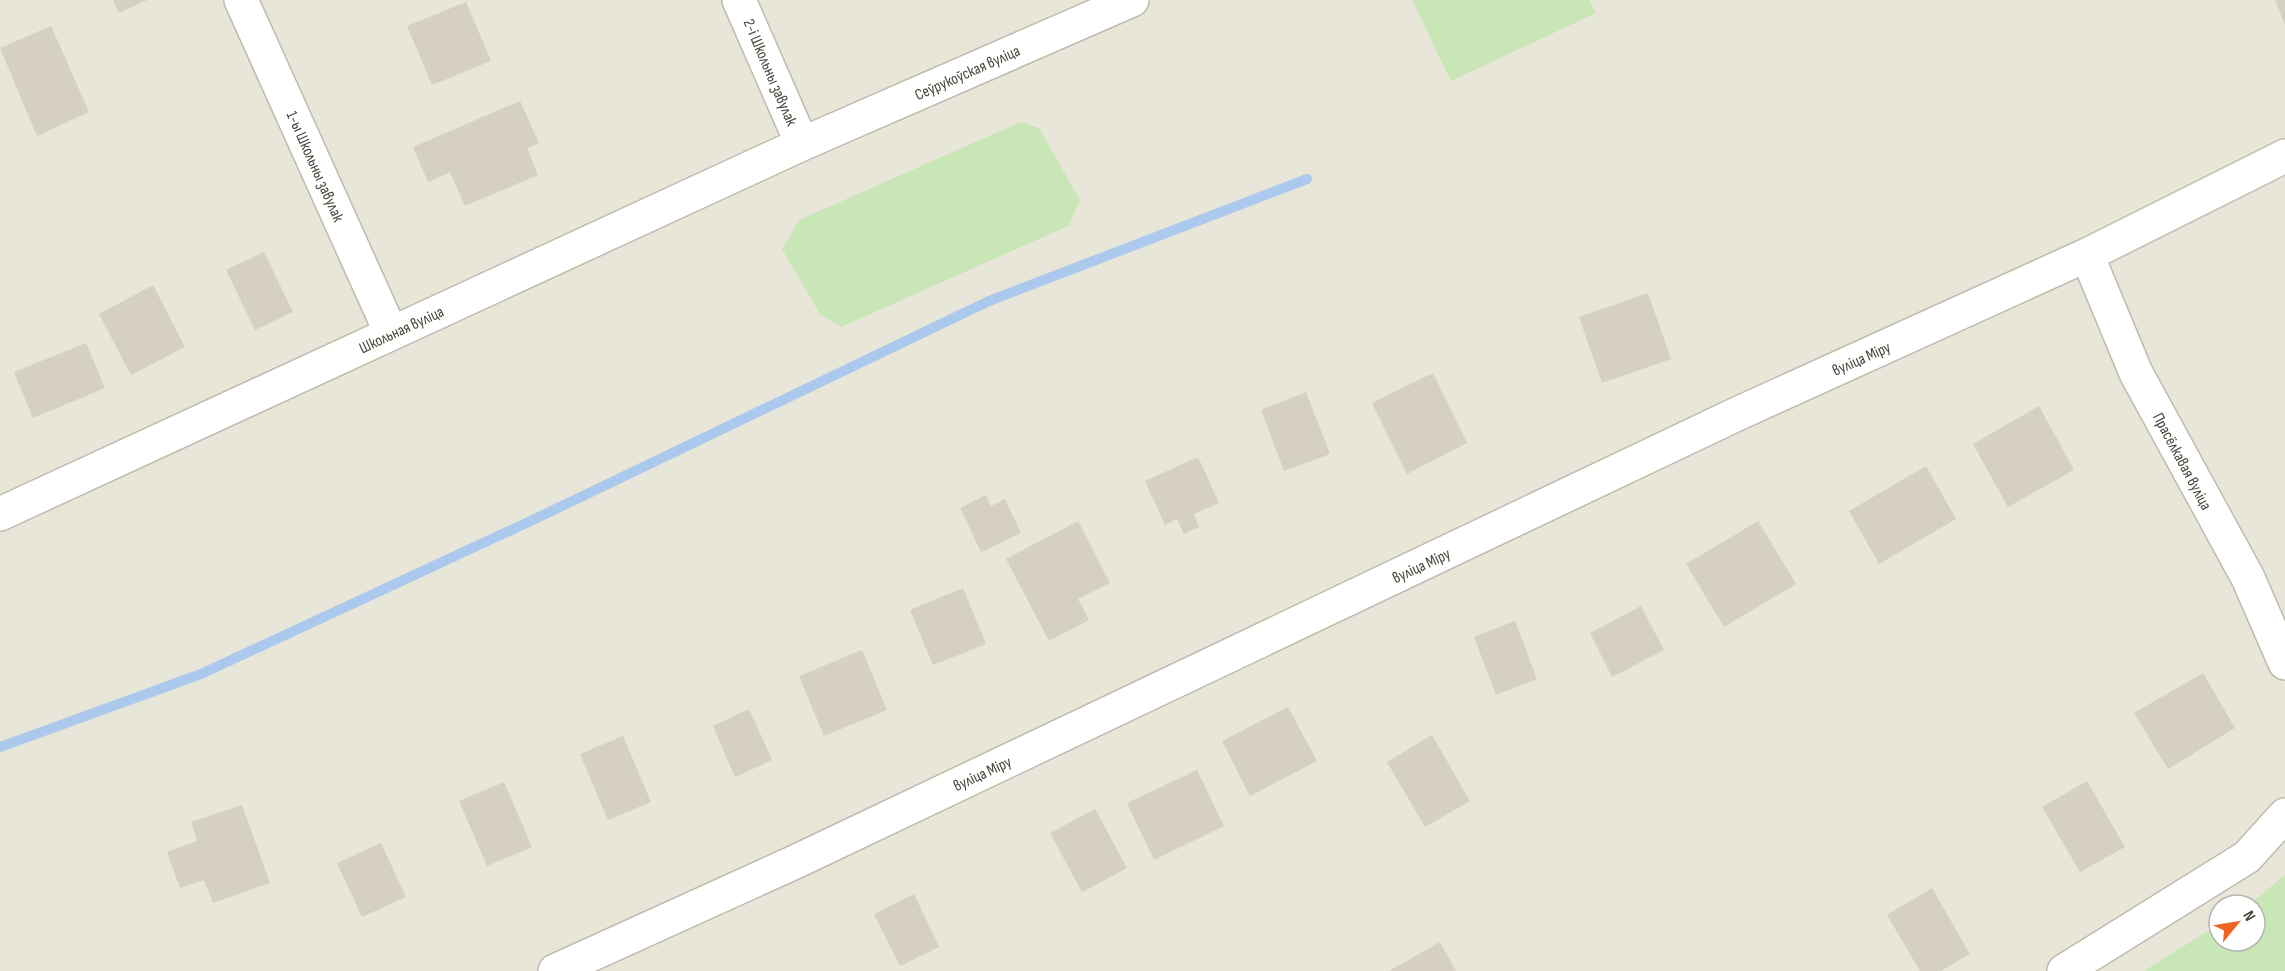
<svg xmlns="http://www.w3.org/2000/svg" width="2285" height="971" viewBox="0 0 2285 971" font-family="'Sofia Sans Condensed',sans-serif">
<style>
.residential{fill:#e8e5d9;fill-rule:evenodd}
.green{fill:#c9e6b6}
.lines{fill:none;stroke-linecap:round;stroke-linejoin:round}
.stream{stroke:#abc8ed;stroke-width:10}
.building{fill:#d5d0c0}
.minor-casing{stroke:#bfbcad;stroke-width:36}
.minor{stroke:#fff;stroke-width:33}
.labels{text-anchor:middle;stroke-width:6;stroke-linejoin:round;paint-order:stroke}
.street-label{font-size:16px;fill:#484439;stroke:#fff}
</style>
<rect width="100%" height="100%" fill="#f4f3ea"/>
<path class="residential" d="M 0,0 L 2285,0 L 2285,971 L 0,971 ZM 2219,905 L 2255,905 L 2255,941 L 2219,941 Z"/>
<path class="green" d="M 1412,0 L 1589,0 L 1596,13 L 1451,81 Z
M 1021,122 L 1039,128 L 1080,200 L 1068,226 L 841,327 L 820,314 L 782,249 L 799,220 Z
M 2285,875 L 2285,971 L 2144,971 L 2219,924 L 2219,941 L 2255,941 L 2255,905 L 2249,905 Z"/>
<g class="lines">
<path class="stream" d="M 0,747 L 201,674 L 537,518 L 989,301 L 1307,179"/>
</g>
<path class="building" d="M 113,0 L 147,0 L 119,13 Z
M 2275,0 L 2285,0 L 2285,25 Z
M 466,2 L 491,61 L 432,85 L 407,26 Z
M 51,26 L 89,112 L 37,136 L 0,48 Z
M 520,101 L 539,143 L 527,148 L 538,175 L 465,206 L 450,172 L 428,182 L 413,147 Z
M 264,252 L 293,312 L 255,330 L 226,270 Z
M 153,285 L 185,347 L 131,375 L 99,314 Z
M 1648,293 L 1671,359 L 1602,383 L 1579,317 Z
M 86,343 L 105,388 L 33,418 L 14,372 Z
M 1433,373 L 1467,443 L 1407,474 L 1372,403 Z
M 1306,392 L 1330,454 L 1284,471 L 1261,410 Z
M 2039,406 L 2074,470 L 2008,507 L 1973,444 Z
M 1198,457 L 1219,503 L 1194,514 L 1199,527 L 1184,534 L 1177,519 L 1165,525 L 1145,481 Z
M 1926,466 L 1956,519 L 1879,564 L 1849,511 Z
M 986,495 L 991,506 L 1005,499 L 1021,533 L 981,552 L 960,508 Z
M 1078,521 L 1110,583 L 1078,599 L 1089,620 L 1049,641 L 1006,559 Z
M 1758,521 L 1796,584 L 1724,627 L 1686,564 Z
M 963,588 L 986,644 L 933,665 L 910,610 Z
M 1641,606 L 1664,650 L 1612,677 L 1590,633 Z
M 1515,621 L 1537,679 L 1496,695 L 1474,637 Z
M 862,650 L 887,710 L 824,736 L 799,676 Z
M 2203,673 L 2235,728 L 2168,769 L 2134,713 Z
M 1288,707 L 1317,761 L 1250,796 L 1222,741 Z
M 749,709 L 772,760 L 735,777 L 713,726 Z
M 1432,735 L 1470,801 L 1425,827 L 1387,762 Z
M 623,736 L 651,802 L 608,820 L 580,754 Z
M 1197,770 L 1224,826 L 1154,860 L 1127,803 Z
M 2087,781 L 2125,847 L 2080,872 L 2042,807 Z
M 504,782 L 532,847 L 487,866 L 459,801 Z
M 242,805 L 270,883 L 213,903 L 204,880 L 180,888 L 167,852 L 197,841 L 191,822 Z
M 1095,809 L 1127,868 L 1082,892 L 1050,833 Z
M 381,843 L 406,897 L 362,917 L 337,863 Z
M 1932,888 L 1970,954 L 1941,971 L 1920,971 L 1887,915 Z
M 914,894 L 939,947 L 900,966 L 874,914 Z
M 1440,942 L 1456,971 L 1389,971 Z"/>
<g class="lines">
<g class="minor-casing">
<path id="minor" d="M 241,0 L 391,333
M 739,0 L 802,144
M 2087,255 L 2136,373 L 2248,578 L 2285,663
M 0,514 L 802,144 L 1132,0
M 555,971 L 795,862 L 1737,414 L 2087,255 L 2285,156
M 2064,971 L 2247,857 L 2285,815"/>
</g>
<use href="#minor" class="minor"/>
</g>
<g class="labels">
<g class="street-label">
<text transform="translate(771 72) rotate(67)" y="6">2-і Школьны завулак</text>
<text transform="translate(967 72) rotate(-24)" y="6">Сеўрукоўская вуліца</text>
<text transform="translate(316 166) rotate(66)" y="6">1-ы Школьны завулак</text>
<text transform="translate(401 329) rotate(-25)" y="6">Школьная вуліца</text>
<text transform="translate(1861 358) rotate(-24)" y="6">вуліца Міру</text>
<text transform="translate(2183 461) rotate(62)" y="6">Прасёлкавая вуліца</text>
<text transform="translate(1421 565) rotate(-25)" y="6">вуліца Міру</text>
<text transform="translate(982 773) rotate(-25)" y="6">вуліца Міру</text>
</g>
</g>
<g transform="translate(2237 923) rotate(60)"><circle r="28" fill="#ffffff" stroke="#b6b4b0" stroke-width="1.5"/>
<path d="M0-4.5L10 22L0 15L-10 22Z" fill="#ee6427"/>
<text y="-9" font-size="16" font-weight="bold" text-anchor="middle" fill="#484439">N</text>
</g>
</svg>
